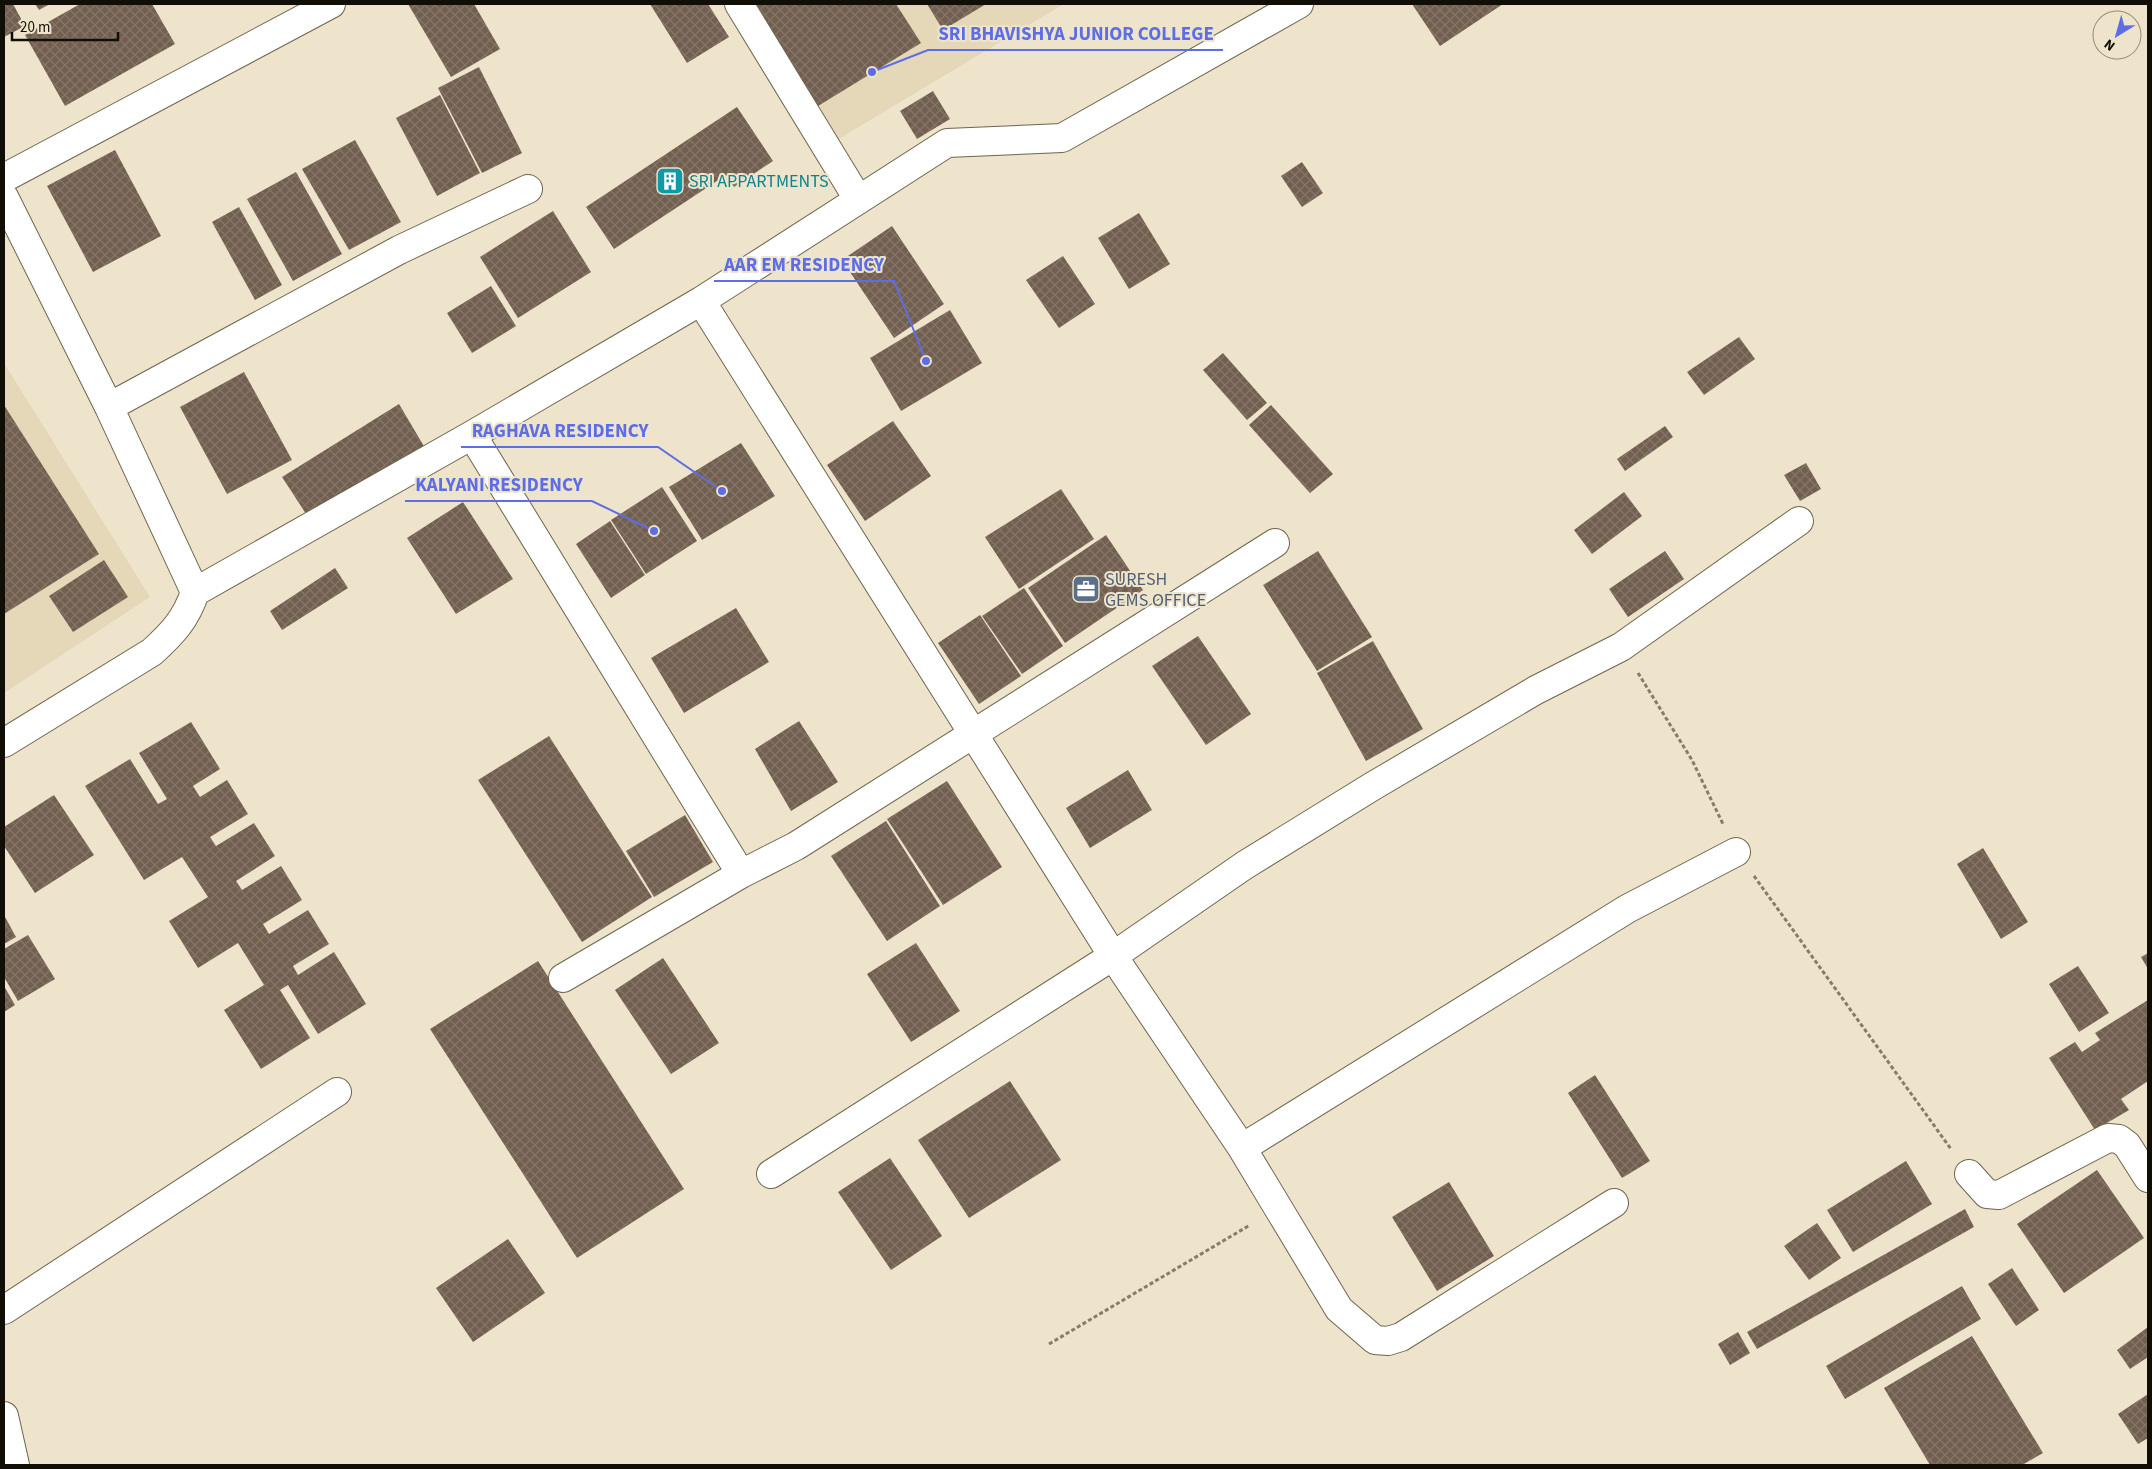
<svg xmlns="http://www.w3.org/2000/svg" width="2152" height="1469" viewBox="0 0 2152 1469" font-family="'Source Sans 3',sans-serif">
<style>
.built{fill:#e4d8b8}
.building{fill:url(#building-cross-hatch)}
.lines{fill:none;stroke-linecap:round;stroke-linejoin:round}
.minor-casing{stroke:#6d654f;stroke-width:30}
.path{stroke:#837d6c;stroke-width:3;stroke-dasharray:4 2.5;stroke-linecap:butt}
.minor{stroke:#fff;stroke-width:28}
.labels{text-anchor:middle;stroke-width:4;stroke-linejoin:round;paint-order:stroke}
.culture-label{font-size:18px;fill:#0d838f;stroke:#eee4cb;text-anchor:start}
.service-label{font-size:18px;fill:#4e5e75;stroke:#eee4cb;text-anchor:start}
.leader{fill:none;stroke:#5d6de5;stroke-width:2}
.callout-dot{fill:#5d6de5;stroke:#eee4cb;stroke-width:2}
.callout-label{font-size:19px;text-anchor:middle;font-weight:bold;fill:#5d6de5;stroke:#eee4cb;stroke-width:4;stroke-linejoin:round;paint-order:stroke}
</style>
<defs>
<pattern id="building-cross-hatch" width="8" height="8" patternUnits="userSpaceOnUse" patternTransform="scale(1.25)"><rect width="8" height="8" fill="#735f50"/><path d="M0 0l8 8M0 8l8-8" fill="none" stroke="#847569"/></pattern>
</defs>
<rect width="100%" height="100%" fill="#eee4cb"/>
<path class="built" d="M 751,4 L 1064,4 L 837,140 Z
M 4,363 L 150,597 L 4,693 Z"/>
<path class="building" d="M 4,4 L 13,4 L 25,26 L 4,37 Z
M 35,4 L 50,4 L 39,10 Z
M 80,4 L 152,4 L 175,44 L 65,106 L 25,35 Z
M 408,4 L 474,4 L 500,49 L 451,77 Z
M 650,4 L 708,4 L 729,37 L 687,63 Z
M 755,4 L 896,4 L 921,43 L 818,106 Z
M 927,4 L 986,4 L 943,30 Z
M 1412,4 L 1503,4 L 1440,46 Z
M 479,67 L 522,153 L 482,173 L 438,88 Z
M 933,91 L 950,119 L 917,139 L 900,111 Z
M 440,95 L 480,173 L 437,196 L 396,118 Z
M 737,107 L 773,161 L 734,187 L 726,175 L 614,249 L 586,207 Z
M 355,140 L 401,222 L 349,250 L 302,169 Z
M 115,150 L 161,236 L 93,272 L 47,186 Z
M 1302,162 L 1323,193 L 1302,207 L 1281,176 Z
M 296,172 L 342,254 L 293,281 L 247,199 Z
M 239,207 L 282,285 L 255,300 L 212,222 Z
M 553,211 L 591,272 L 518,318 L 480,257 Z
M 1139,213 L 1170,264 L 1129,289 L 1098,238 Z
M 892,226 L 944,304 L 894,338 L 842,260 Z
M 1063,256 L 1095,304 L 1059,328 L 1026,280 Z
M 491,286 L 516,326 L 472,353 L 447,313 Z
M 950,310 L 982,363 L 901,411 L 870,358 Z
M 1739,337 L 1755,359 L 1704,395 L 1687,372 Z
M 1223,353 L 1267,403 L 1247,420 L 1203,370 Z
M 244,372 L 292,460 L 227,494 L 180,407 Z
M 399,404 L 425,448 L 310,520 L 282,477 Z
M 4,405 L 99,554 L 4,614 Z
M 1271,405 L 1333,474 L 1310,493 L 1249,425 Z
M 893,421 L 931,476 L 865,521 L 827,465 Z
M 1665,426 L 1673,437 L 1625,471 L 1617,459 Z
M 741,443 L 775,496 L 702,540 L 669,487 Z
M 1806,463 L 1821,489 L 1800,501 L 1784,475 Z
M 662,487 L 697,541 L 646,574 L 611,520 Z
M 1061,489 L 1094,539 L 1019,589 L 985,537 Z
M 1624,492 L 1642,516 L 1592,554 L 1574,530 Z
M 463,502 L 513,579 L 456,614 L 407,538 Z
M 610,521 L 645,575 L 611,598 L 576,544 Z
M 1106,535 L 1143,590 L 1065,643 L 1028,588 Z
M 1318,551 L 1372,637 L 1317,671 L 1263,585 Z
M 1665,551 L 1684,579 L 1628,617 L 1609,589 Z
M 104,560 L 128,597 L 73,632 L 49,596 Z
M 335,568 L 348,588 L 282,630 L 270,611 Z
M 1024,588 L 1063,646 L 1022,674 L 982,616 Z
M 736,608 L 769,662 L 684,713 L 651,658 Z
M 980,615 L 1021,676 L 979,704 L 938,643 Z
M 1198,636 L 1251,714 L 1206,745 L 1152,666 Z
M 1373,641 L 1423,729 L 1366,761 L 1317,673 Z
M 799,721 L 838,782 L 791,811 L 755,749 Z
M 191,722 L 220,769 L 193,786 L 200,797 L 227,780 L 248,814 L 210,837 L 216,846 L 254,823 L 275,856 L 236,881 L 242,890 L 281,866 L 302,900 L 263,924 L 269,934 L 308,910 L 329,944 L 293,966 L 298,975 L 334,952 L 366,1004 L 318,1034 L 288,985 L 280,990 L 310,1038 L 261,1069 L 224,1010 L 264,985 L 238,943 L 198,968 L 169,921 L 208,897 L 182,857 L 144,880 L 85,786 L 130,759 L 158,804 L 167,799 L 139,753 Z
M 549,736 L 652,897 L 582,942 L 478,780 Z
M 1128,770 L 1152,810 L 1090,848 L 1066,808 Z
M 947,781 L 1002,867 L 943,905 L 887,819 Z
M 54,795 L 94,855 L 35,893 L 4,846 L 4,827 Z
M 685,815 L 713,862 L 654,897 L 626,851 Z
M 886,821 L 940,906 L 887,941 L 831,856 Z
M 1983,848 L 2028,922 L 2001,939 L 1957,864 Z
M 4,915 L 16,937 L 4,944 Z
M 28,935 L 55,979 L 18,1001 L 4,977 L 4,949 Z
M 916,943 L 960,1011 L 911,1042 L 867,974 Z
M 2148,953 L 2148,969 L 2141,957 Z
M 663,958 L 719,1043 L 671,1074 L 615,990 Z
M 538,961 L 684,1189 L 577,1258 L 430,1029 Z
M 2078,966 L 2109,1013 L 2079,1032 L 2049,984 Z
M 4,986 L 15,1005 L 4,1012 Z
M 2148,1000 L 2148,1081 L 2121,1099 L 2129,1110 L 2095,1130 L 2049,1058 L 2075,1042 L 2082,1052 L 2100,1040 L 2095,1033 Z
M 1595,1075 L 1650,1161 L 1622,1178 L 1568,1093 Z
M 1010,1081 L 1061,1160 L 969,1218 L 918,1140 Z
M 890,1158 L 942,1236 L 891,1270 L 838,1192 Z
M 1906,1161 L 1932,1204 L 1853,1252 L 1827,1210 Z
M 2097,1170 L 2144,1238 L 2064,1293 L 2017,1224 Z
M 1449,1182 L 1494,1256 L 1437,1291 L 1392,1217 Z
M 1965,1209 L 1974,1227 L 1757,1349 L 1747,1332 Z
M 1817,1223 L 1841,1258 L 1809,1280 L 1784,1246 Z
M 508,1239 L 545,1293 L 473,1342 L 436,1288 Z
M 2012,1268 L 2039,1310 L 2016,1326 L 1988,1284 Z
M 1962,1286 L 1981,1319 L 1845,1399 L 1826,1366 Z
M 2148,1327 L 2148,1357 L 2130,1369 L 2117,1350 Z
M 1738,1332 L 1750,1353 L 1730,1365 L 1718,1344 Z
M 1972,1336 L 2043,1453 L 2022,1465 L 1930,1465 L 1884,1388 Z
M 2148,1394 L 2148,1438 L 2138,1444 L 2118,1414 Z"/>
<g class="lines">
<g class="minor-casing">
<path id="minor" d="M 739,4 L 858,199
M 4,178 L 331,4
M 4,197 L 109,407 L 195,592 C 186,619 173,633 152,652 L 4,743
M 701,301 L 947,143 L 1062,138 L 1299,4
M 109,407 L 399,250 L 528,189
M 472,435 L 741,874
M 195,592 L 472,435 L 701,301 L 1113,956 L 1242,1148 L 1339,1309 L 1375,1340 L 1388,1341 L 1401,1337 L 1614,1203
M 563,978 L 741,874 L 796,846 L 1275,543
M 1242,1148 L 1627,909 L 1736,852
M 771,1174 L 1113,956 L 1245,865 L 1373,786 L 1536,690 L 1621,647 L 1799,521
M 1969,1174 L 1987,1194 L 1999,1195 L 2108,1138 L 2119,1139 L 2127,1145 L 2148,1178
M 4,1310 L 337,1092
M 4,1416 L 15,1465"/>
</g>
<path class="path" d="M 1638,673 L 1692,760 L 1723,824
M 1754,876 L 1951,1149
M 1049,1344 L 1250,1225"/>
<use href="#minor" class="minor"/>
</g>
<defs>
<g id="building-square" transform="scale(1.4375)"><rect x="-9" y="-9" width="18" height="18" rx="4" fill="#0f9aa8" stroke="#eee4cb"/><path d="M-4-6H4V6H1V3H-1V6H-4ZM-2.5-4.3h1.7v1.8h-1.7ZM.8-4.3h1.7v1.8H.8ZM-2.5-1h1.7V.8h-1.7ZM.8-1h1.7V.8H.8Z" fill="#fff"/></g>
<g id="office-square" transform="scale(1.4375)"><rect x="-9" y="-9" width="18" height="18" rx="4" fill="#5c6f8a" stroke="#eee4cb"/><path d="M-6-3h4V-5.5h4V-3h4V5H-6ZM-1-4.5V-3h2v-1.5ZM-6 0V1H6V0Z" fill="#fff"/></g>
</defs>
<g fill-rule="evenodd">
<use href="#building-square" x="670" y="181"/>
<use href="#office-square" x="1086" y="589"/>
</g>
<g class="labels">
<g class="culture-label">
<text x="689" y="187">SRI APPARTMENTS</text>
</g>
<g class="service-label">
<text x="1105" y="585">SURESH<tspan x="1105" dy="21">GEMS OFFICE</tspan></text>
</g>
</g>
<path class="leader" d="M872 72L928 50H1223M926 361L894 281H714M722 491L658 447H461M654 531L592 501H405"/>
<g class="callout-dot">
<circle cx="872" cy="72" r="5"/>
<circle cx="926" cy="361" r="5"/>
<circle cx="722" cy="491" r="5"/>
<circle cx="654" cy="531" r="5"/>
</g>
<g class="callout-label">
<text x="1076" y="40">SRI BHAVISHYA JUNIOR COLLEGE</text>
<text x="804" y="271">AAR EM RESIDENCY</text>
<text x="560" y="437">RAGHAVA RESIDENCY</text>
<text x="499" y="491">KALYANI RESIDENCY</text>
</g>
<rect width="2152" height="1469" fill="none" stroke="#110e06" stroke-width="10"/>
<g transform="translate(2117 35) rotate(217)"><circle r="24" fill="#eee4cb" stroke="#968e7c"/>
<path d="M0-4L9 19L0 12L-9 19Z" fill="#5d6de5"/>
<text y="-8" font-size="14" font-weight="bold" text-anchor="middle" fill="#110e06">N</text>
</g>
<path d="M12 32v8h106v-8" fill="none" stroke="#110e06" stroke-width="2.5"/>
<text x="20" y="32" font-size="15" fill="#110e06" stroke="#eee4cb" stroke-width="4" paint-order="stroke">20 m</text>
</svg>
